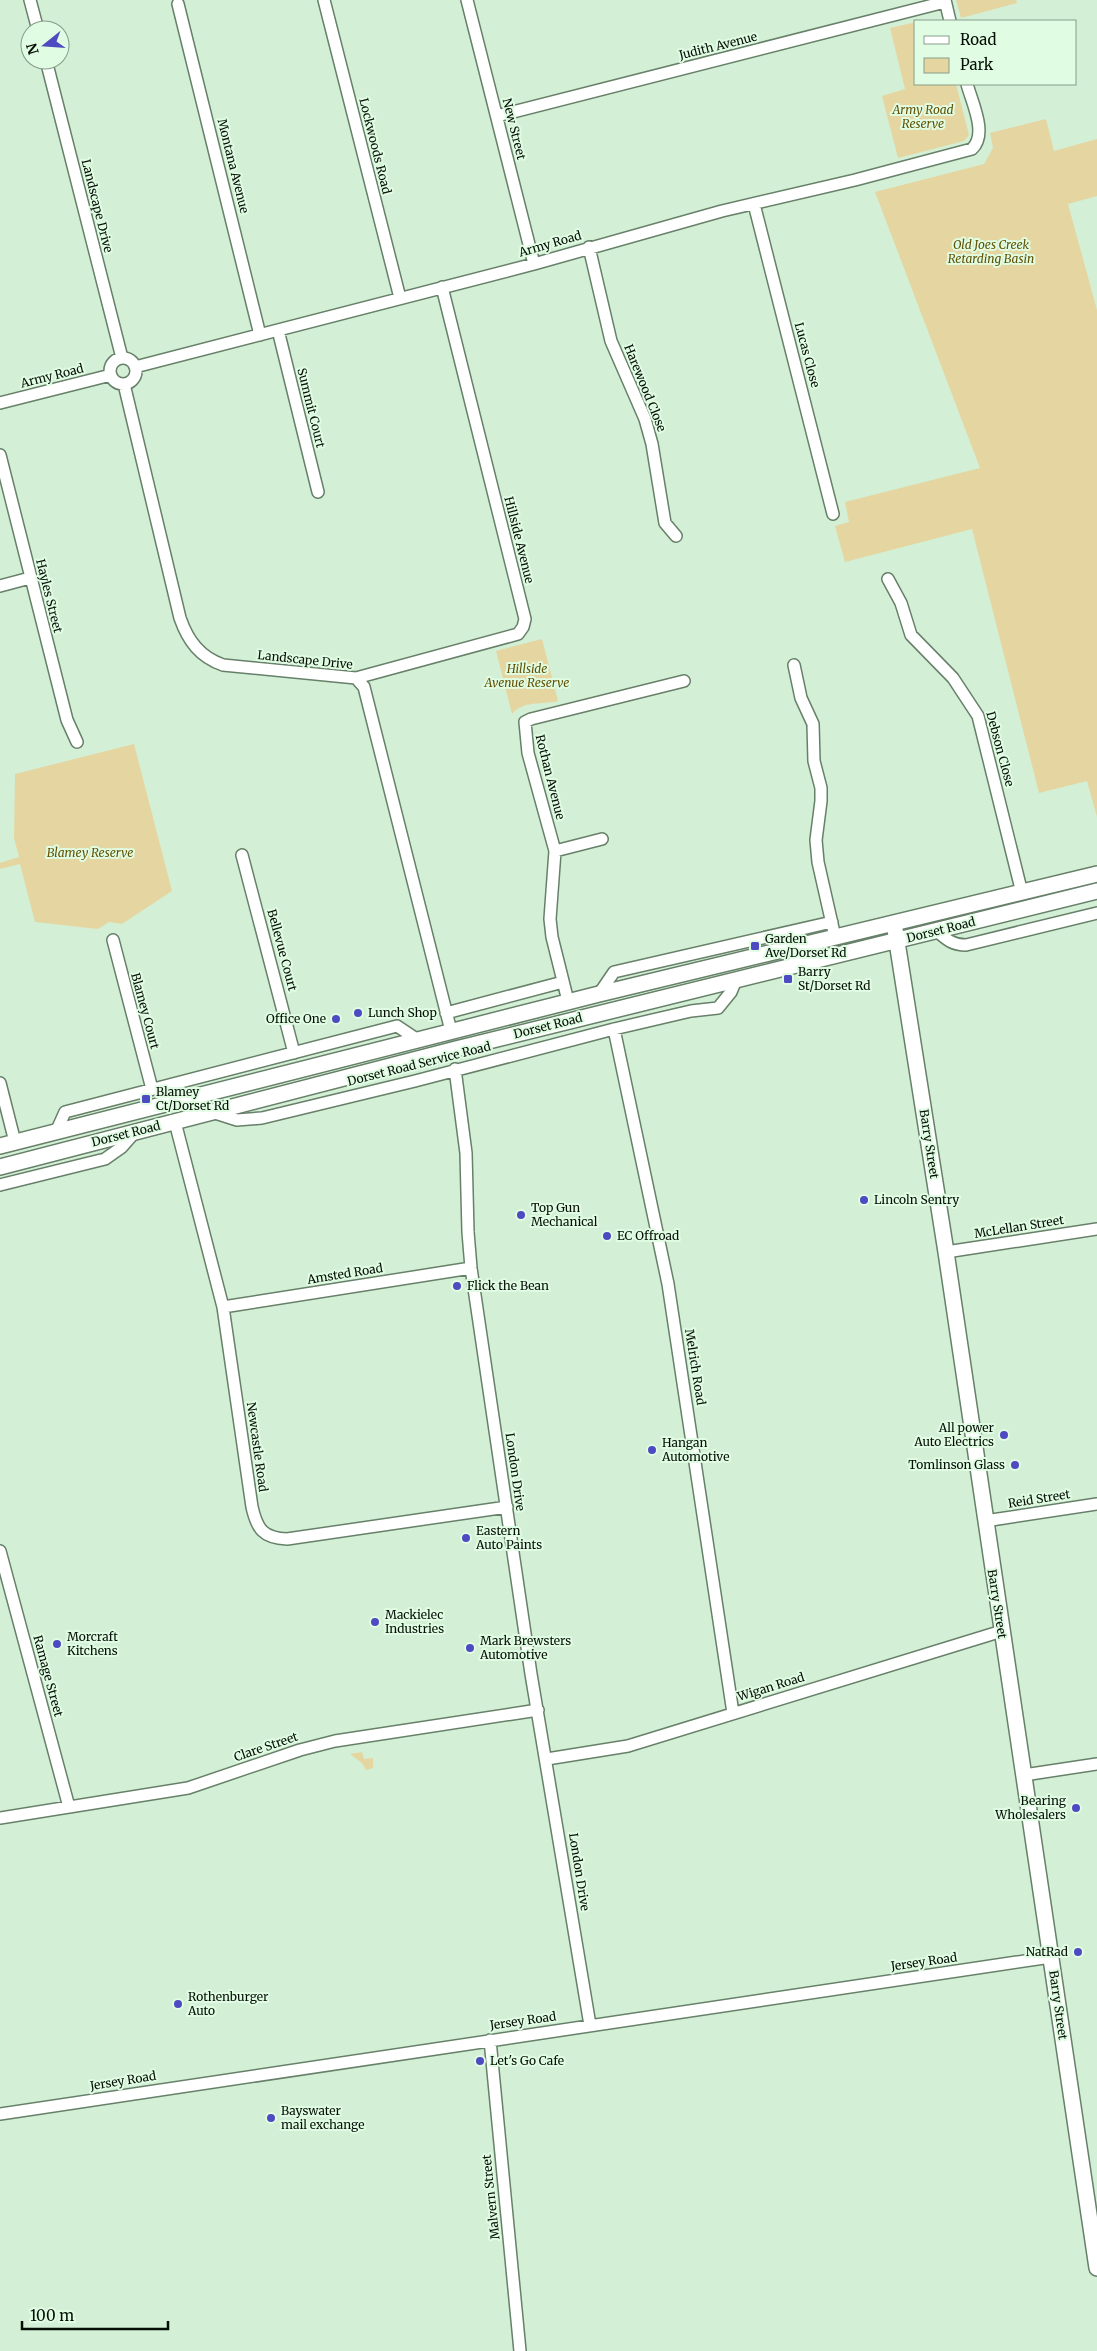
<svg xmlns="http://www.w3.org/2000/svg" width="1097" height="2351" viewBox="0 0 1097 2351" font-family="Merriweather,serif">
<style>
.green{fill:#e5d6a1}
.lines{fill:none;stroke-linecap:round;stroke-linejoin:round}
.minor-casing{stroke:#678069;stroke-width:14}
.major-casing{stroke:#678069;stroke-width:18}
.minor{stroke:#fff;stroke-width:11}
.major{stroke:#fff;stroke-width:15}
.poi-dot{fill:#4e4bc2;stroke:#e0fce2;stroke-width:2}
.labels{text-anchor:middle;stroke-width:4;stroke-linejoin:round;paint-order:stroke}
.street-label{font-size:12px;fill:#050e06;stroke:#e0fce2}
.park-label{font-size:12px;font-style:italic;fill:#625105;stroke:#e0fce2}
.poi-label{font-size:12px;fill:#050e06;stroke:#e0fce2;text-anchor:start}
</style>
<rect width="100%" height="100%" fill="#d3efd5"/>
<path class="green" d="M 956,0 L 1016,0 L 1017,3 L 961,18 Z
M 916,22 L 916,84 L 956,84 L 969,135 L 964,141 L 898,158 L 882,96 L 905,89 L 890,28 Z
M 1046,119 L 1054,151 L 1097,139 L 1097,196 L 1068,204 L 1097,310 L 1097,817 L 1087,781 L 1039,793 L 972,529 L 845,562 L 835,526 L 849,522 L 845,502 L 980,468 L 875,192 L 984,164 L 993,148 L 990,133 Z
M 542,639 L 558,701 C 542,705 524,700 512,714 L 496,651 Z
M 134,744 L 172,891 L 122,924 L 109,922 L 98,929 L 35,922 L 20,864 L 0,869 L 0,863 L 19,857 L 14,838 L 15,774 Z
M 362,1752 L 364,1759 L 373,1758 L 373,1768 L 366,1770 L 362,1763 L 350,1754 Z"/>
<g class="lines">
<g class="minor-casing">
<path id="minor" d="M 30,0 L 38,30
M 324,0 L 400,298
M 467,0 L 534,264
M 945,0 L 950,21
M 178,4 L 260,335
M 46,60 L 122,358
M 497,116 L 945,2
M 754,204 L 833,514
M 589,247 L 611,341 L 645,419 L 652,444 L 665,523 L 676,536
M 278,330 L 318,492
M110 371a13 13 0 1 1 26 0a13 13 0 1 1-26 0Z
M 135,367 L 534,264 L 722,211 L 855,180 L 972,149 C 988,134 972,103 967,84
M 124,384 L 180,618 C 188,641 200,657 223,665 L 356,678 L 364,687 L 451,1031
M 0,403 L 111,375
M 0,455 L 67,720 L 77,742
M 888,579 L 901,603 L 911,635 L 953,678 L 978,716 L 1022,893
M 0,586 L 30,578
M 794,665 L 801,698 L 813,724 L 814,761 L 821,788 L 821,801 L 816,840 L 818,862 L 835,937
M 356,678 L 518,634 L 523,627 L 525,619 L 442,287
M 555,851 L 602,839
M 242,855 L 294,1053
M 938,932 C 947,940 953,945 966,945 L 1097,913
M 113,940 L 152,1089
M 599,994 L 614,972 L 832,922
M 568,1001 L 552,937 L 550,919 L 555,851 L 528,753 L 525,722 L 531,719 L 684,681
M 446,1013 L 563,982
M 614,1029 L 668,1284 L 733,1713
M 455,1069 L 466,1153 L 468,1232 L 471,1268 L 531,1674 L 590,2025
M 0,1083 L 15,1142
M 212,1112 L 237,1120 L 262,1118 L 415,1081 L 614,1029 L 691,1011 L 718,1008 L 731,992 L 736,980
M 175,1122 L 223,1307 L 252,1507 C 257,1529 263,1538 287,1539 L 507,1507
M 56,1132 L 65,1112 L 397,1026 L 418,1040
M 0,1185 L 105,1159 L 122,1147 L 136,1131
M 946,1252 L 1097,1229
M 223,1307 L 471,1268
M 985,1521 L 1097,1504
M 0,1551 L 69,1807
M 547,1759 L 628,1746 L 1002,1631
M 1024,1775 L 1097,1764
M 0,1818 L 188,1788 L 300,1750 L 335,1741 L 538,1710
M 490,2040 L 520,2351
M 0,2114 L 1051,1957"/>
</g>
<g class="major-casing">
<path id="major" d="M 894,923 L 946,1252 L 1097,2268
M 0,1146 L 599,994 L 1097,874
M 0,1167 L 456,1049 L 1097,891"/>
</g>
<use href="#minor" class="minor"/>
<use href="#major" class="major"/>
</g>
<g class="poi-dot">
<rect x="750" y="941" width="10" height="10" rx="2.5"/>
<rect x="783" y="974" width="10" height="10" rx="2.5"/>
<circle cx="358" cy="1013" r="5"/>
<circle cx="336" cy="1019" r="5"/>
<rect x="141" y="1094" width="10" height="10" rx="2.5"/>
<circle cx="864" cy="1200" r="5"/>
<circle cx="521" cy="1215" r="5"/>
<circle cx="607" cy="1236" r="5"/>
<circle cx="457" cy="1286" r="5"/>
<circle cx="1004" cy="1435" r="5"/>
<circle cx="652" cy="1450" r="5"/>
<circle cx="1015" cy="1465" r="5"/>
<circle cx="466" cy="1538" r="5"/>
<circle cx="375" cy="1622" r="5"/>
<circle cx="57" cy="1644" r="5"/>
<circle cx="470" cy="1648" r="5"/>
<circle cx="1076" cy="1808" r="5"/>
<circle cx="1078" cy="1952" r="5"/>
<circle cx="178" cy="2004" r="5"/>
<circle cx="480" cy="2061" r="5"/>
<circle cx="271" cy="2118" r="5"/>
</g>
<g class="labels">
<g class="street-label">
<text transform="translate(718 46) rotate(-14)" y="4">Judith Avenue</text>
<text transform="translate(514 129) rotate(76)" y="4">New Street</text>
<text transform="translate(375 146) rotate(76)" y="4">Lockwoods Road</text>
<text transform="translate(233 166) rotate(76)" y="4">Montana Avenue</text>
<text transform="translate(97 206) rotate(76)" y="4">Landscape Drive</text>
<text transform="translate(550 244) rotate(-16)" y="4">Army Road</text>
<text transform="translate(807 355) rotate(75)" y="4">Lucas Close</text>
<text transform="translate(52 376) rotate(-14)" y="4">Army Road</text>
<text transform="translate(645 388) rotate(68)" y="4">Harewood Close</text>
<text transform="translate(311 408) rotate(76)" y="4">Summit Court</text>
<text transform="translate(519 540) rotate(76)" y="4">Hillside Avenue</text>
<text transform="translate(49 596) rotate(76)" y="4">Hayles Street</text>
<text transform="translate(305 660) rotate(6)" y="4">Landscape Drive</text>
<text transform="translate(1000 749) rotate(75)" y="4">Debson Close</text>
<text transform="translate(550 777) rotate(76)" y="4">Rothan Avenue</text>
<text transform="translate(941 930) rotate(-14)" y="4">Dorset Road</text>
<text transform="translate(282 950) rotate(75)" y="4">Bellevue Court</text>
<text transform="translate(145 1011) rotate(75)" y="4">Blamey Court</text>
<text transform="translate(548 1026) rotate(-14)" y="4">Dorset Road</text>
<text transform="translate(419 1064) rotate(-14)" y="4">Dorset Road Service Road</text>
<text transform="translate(126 1134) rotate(-14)" y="4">Dorset Road</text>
<text transform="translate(929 1144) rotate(81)" y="4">Barry Street</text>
<text transform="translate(1019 1227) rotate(-9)" y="4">McLellan Street</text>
<text transform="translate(345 1274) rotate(-9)" y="4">Amsted Road</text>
<text transform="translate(695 1367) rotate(81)" y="4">Melrich Road</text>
<text transform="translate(257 1447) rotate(82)" y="4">Newcastle Road</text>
<text transform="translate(515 1472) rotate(82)" y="4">London Drive</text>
<text transform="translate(1039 1499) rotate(-9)" y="4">Reid Street</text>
<text transform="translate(997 1604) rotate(81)" y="4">Barry Street</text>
<text transform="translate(48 1676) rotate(75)" y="4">Ramage Street</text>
<text transform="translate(771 1687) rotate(-17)" y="4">Wigan Road</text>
<text transform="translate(266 1747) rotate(-19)" y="4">Clare Street</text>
<text transform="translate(579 1872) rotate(81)" y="4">London Drive</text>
<text transform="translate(924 1962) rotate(-8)" y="4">Jersey Road</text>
<text transform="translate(1058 2005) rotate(82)" y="4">Barry Street</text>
<text transform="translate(523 2021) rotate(-8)" y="4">Jersey Road</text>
<text transform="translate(123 2081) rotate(-9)" y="4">Jersey Road</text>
<text transform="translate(491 2197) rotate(-96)" y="4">Malvern Street</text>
</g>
<g class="park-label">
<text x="923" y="114">Army Road<tspan x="923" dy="14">Reserve</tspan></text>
<text x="991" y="249">Old Joes Creek<tspan x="991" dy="14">Retarding Basin</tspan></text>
<text x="527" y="673">Hillside<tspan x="527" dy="14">Avenue Reserve</tspan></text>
<text x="90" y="857">Blamey Reserve</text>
</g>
<g class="poi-label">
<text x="765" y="943">Garden<tspan x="765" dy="14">Ave/Dorset Rd</tspan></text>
<text x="798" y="976">Barry<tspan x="798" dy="14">St/Dorset Rd</tspan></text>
<text x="368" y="1017">Lunch Shop</text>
<text x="326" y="1023" text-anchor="end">Office One</text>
<text x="156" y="1096">Blamey<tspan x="156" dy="14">Ct/Dorset Rd</tspan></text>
<text x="874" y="1204">Lincoln Sentry</text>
<text x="531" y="1212">Top Gun<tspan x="531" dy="14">Mechanical</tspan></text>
<text x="617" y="1240">EC Offroad</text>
<text x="467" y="1290">Flick the Bean</text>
<text x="994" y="1432" text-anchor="end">All power<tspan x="994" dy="14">Auto Electrics</tspan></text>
<text x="662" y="1447">Hangan<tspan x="662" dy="14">Automotive</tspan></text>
<text x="1005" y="1469" text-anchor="end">Tomlinson Glass</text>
<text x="476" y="1535">Eastern<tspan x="476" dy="14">Auto Paints</tspan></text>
<text x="385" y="1619">Mackielec<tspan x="385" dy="14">Industries</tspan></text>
<text x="67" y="1641">Morcraft<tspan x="67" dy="14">Kitchens</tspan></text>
<text x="480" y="1645">Mark Brewsters<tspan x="480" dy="14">Automotive</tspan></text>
<text x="1066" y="1805" text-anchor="end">Bearing<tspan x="1066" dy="14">Wholesalers</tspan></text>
<text x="1068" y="1956" text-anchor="end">NatRad</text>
<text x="188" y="2001">Rothenburger<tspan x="188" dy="14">Auto</tspan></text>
<text x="490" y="2065">Let's Go Cafe</text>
<text x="281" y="2115">Bayswater<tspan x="281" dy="14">mail exchange</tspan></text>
</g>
</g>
<rect x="914" y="20" width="162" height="65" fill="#e0fce2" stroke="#889d8a"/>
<rect x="924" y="36" width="25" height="8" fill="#ffffff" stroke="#889d8a"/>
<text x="960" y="45" font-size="15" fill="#050e06">Road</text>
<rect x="924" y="58" width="25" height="15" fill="#e5d6a1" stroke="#889d8a"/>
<text x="960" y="70" font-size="15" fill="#050e06">Park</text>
<g transform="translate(45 45) rotate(253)"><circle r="24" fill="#e0fce2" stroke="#889d8a"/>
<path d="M0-4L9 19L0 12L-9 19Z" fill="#4e4bc2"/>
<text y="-8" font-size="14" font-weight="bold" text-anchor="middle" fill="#050e06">N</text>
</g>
<path d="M22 2321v8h146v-8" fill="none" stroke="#050e06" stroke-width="2.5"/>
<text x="30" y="2321" font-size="15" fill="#050e06" stroke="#e0fce2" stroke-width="4" paint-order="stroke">100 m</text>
</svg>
